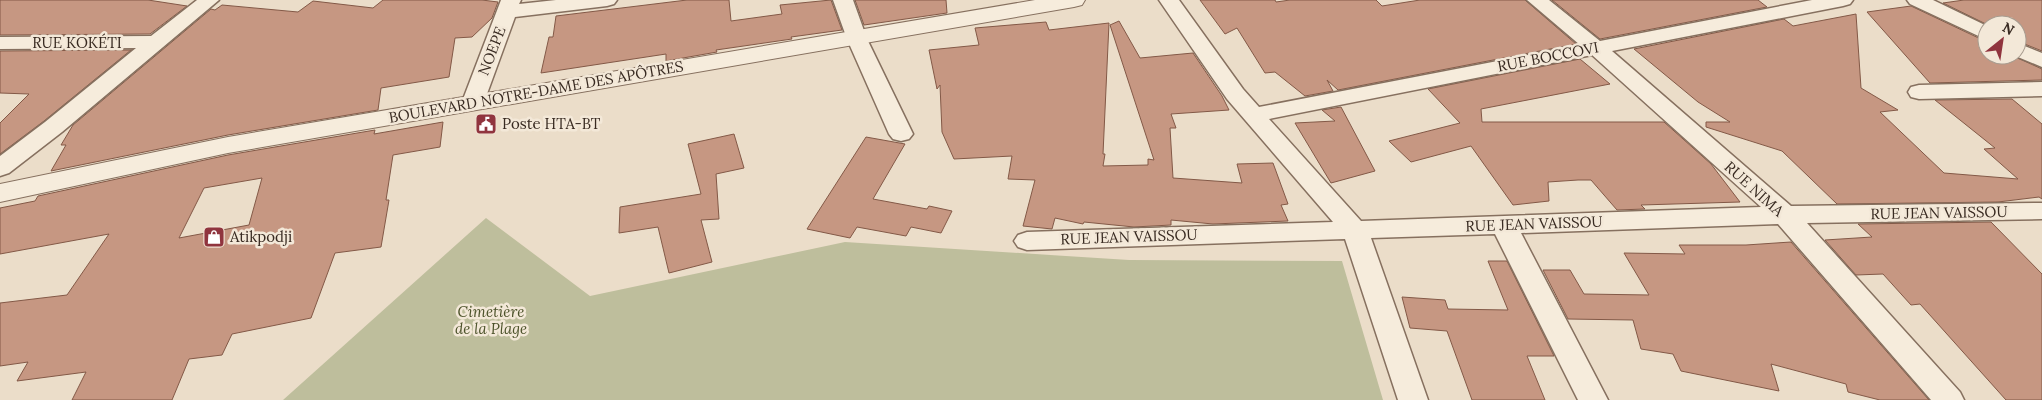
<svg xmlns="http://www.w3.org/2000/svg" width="2042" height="400" viewBox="0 0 2042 400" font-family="Lora,serif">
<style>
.cemetery{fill:#bebe9c}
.building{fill:#c69782;stroke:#835947;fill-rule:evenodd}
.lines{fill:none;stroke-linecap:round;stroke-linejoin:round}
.minor-casing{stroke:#86705f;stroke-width:3}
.tertiary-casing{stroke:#86705f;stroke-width:2}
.minor{fill:#f6ecdc;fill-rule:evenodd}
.tertiary{fill:#f6ecdc;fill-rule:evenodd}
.labels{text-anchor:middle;stroke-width:5;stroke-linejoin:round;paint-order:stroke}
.street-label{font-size:15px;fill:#382a21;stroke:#f3e8d8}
.poi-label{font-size:15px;fill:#382a21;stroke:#f3e8d8;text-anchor:start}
.park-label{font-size:15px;font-style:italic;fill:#4c522a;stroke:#f3e8d8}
</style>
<rect width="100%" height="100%" fill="#ebddc9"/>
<path class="cemetery" d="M 486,218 L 590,296 L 845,242 L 1129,260 L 1342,261 L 1383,400 L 283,400 Z"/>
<path class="building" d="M 0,0 L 148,0 L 187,6 L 150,34 L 0,35 Z
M 383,0 L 482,0 L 498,2 L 492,18 L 472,37 L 455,38 L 449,77 L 381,88 L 378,110 L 228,135 L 51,171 L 66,145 L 61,145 L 73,125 L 211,9 L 215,10 L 222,5 L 298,12 L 313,1 L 373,8 Z
M 687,0 L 729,0 L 731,21 L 782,14 L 780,5 L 831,0 L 842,30 L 791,37 L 792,39 L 716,50 L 717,52 L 666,61 L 666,54 L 541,73 L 549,37 L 553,37 L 556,16 Z
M 855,0 L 946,0 L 947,13 L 864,25 Z
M 1200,0 L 1275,0 L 1276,2 L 1290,0 L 1376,0 L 1382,6 L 1420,0 L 1525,0 L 1576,44 L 1338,90 L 1327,80 L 1333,91 L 1305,96 L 1275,72 L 1265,73 L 1237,28 L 1225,34 Z
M 1552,0 L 1758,0 L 1767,7 L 1600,39 Z
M 1964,0 L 2042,0 L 2042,51 L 2017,41 L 2017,25 L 1988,25 L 1943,3 Z
M 1911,6 L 1987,42 L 1987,55 L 2011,55 L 2042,69 L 2042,80 L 1930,83 L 1867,12 Z
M 1856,14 L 1861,88 L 1898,110 L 1880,112 L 1944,173 L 2018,179 L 1984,149 L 1995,148 L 1935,100 L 2012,99 L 2042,124 L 2042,199 L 2039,197 L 1998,202 L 1837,204 L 1782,151 L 1706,127 L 1706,122 L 1730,122 L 1698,102 L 1634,49 L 1784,19 L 1793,26 Z
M 1119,21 L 1140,58 L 1193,53 L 1222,96 L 1229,110 L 1171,114 L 1176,128 L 1170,128 L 1173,178 L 1242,183 L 1237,164 L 1273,163 L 1288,204 L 1281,205 L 1288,221 L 1213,224 L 1171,220 L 1171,225 L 1134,227 L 1084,222 L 1083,224 L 1055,218 L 1052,229 L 1023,226 L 1035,180 L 1008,179 L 1012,156 L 954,159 L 942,132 L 940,85 L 937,89 L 929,50 L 979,45 L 975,28 L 1046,22 L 1049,30 L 1109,23 L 1103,154 L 1105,154 L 1103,166 L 1148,165 L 1148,159 L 1154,160 L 1110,25 Z
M 131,50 L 44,121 L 0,154 L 0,123 L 29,94 L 0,93 L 0,51 Z
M 1580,59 L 1610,84 L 1481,109 L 1482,122 L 1664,122 L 1711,164 L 1740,202 L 1641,205 L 1645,209 L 1617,210 L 1591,180 L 1578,180 L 1548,182 L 1549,201 L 1513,205 L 1471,146 L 1411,162 L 1389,141 L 1460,123 L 1428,89 Z
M 1341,107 L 1375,171 L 1331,183 L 1295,123 L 1335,121 L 1322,110 Z
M 443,122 L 440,147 L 393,155 L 386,200 L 389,200 L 381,247 L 335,253 L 311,318 L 232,334 L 222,355 L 189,359 L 172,400 L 72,400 L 86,372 L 17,381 L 28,362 L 0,366 L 0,303 L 67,295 L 109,234 L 0,254 L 0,208 L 35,201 L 38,196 L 228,155 L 375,130 L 374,134 ZM 262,178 L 249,225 L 179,238 L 204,188 Z
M 734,134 L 744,168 L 716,174 L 719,219 L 701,220 L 712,262 L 669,273 L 658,227 L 619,233 L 620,207 L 701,194 L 688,144 Z
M 866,137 L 905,144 L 873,199 L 927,209 L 929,206 L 952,211 L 941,233 L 911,227 L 906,236 L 857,227 L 850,238 L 807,229 Z
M 1991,222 L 2042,274 L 2042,400 L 2006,400 L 1920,304 L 1911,305 L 1883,274 L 1856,275 L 1825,240 L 1872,237 L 1858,224 Z
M 1791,242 L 1929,400 L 1880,400 L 1848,392 L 1846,384 L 1771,364 L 1779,391 L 1681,371 L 1673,354 L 1641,349 L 1633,320 L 1568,319 L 1543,270 L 1570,270 L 1584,294 L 1649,295 L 1624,253 L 1685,254 L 1679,245 L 1746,245 Z
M 1488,261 L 1507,261 L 1554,356 L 1527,356 L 1545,400 L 1472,400 L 1447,331 L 1410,328 L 1402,297 L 1445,300 L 1448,309 L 1508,310 Z"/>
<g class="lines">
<g class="minor-casing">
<path id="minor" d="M 197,0 L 219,0 L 62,132 L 9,173 L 0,176 L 0,156 L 45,122 L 136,48 L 0,49 L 0,37 L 151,36 Z
M 501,0 L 521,0 L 519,4 L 556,0 L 617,0 L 614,4 L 607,6 L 515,17 L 484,102 L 481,107 L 473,109 L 465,107 L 462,102 Z
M 833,0 L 853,0 L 867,39 L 913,134 L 909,139 L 901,141 L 893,139 L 889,134 L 847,39 Z
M 1159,0 L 1179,0 L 1243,89 L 1259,107 L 1580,45 L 1527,0 L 1549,0 L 1600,41 L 1812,0 L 1853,0 L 1850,4 L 1843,6 L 1612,51 L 1791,206 L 2042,203 L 2042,219 L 1807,223 L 1960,392 L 1964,400 L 1931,400 L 1778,224 L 1521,233 L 1608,400 L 1578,400 L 1495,234 L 1371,238 L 1428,400 L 1398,400 L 1345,239 L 1027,250 L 1018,247 L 1014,241 L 1018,235 L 1027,232 L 1333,222 L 1227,99 ZM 1592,55 L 1761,207 L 1361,221 L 1269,119 Z
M 1907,0 L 1933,0 L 1987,26 L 1987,40 L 1910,4 Z
M 2017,43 L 2042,53 L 2042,67 L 2013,55 L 2017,55 Z
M 2042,82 L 2042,96 L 1919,99 L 1911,97 L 1908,92 L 1911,87 L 1919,85 Z"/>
</g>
<g class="tertiary-casing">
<path id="tertiary" d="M 1035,0 L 1085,0 L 1082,5 L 1074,7 L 228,153 L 0,202 L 0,184 L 228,137 Z"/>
</g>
<use href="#minor" class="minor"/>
<use href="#tertiary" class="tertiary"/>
</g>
<defs>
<g id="civic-square" transform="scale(1.125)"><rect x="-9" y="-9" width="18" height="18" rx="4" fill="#90343e" stroke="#f3e8d8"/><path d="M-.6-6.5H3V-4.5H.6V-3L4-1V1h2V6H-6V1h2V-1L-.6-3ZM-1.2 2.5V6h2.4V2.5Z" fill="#fff"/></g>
<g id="shop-square" transform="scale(1.125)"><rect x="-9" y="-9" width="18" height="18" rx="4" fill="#90343e" stroke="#f3e8d8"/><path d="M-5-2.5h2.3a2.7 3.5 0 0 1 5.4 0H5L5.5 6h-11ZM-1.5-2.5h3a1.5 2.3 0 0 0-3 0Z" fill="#fff"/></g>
</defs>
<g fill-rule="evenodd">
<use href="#civic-square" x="486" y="124"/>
<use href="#shop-square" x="214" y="237"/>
</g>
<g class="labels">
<g class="street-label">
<text x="77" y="48">RUE KOKÉTI</text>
<text transform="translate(492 51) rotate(-69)" y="5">NOEPE</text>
<text transform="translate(1548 57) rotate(-11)" y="5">RUE BOCCOVI</text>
<text transform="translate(536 92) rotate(-10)" y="5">BOULEVARD NOTRE-DAME DES APÔTRES</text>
<text transform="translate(1754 189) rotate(42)" y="5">RUE NIMA</text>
<text transform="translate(1939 213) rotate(-1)" y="5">RUE JEAN VAISSOU</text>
<text transform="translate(1534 224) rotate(-2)" y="5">RUE JEAN VAISSOU</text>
<text transform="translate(1129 237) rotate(-2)" y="5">RUE JEAN VAISSOU</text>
</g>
<g class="poi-label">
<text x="502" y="129">Poste HTA-BT</text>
<text x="230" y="242">Atikpodji</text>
</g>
<g class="park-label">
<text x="491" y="317">Cimetière<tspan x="491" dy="17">de la Plage</tspan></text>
</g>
</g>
<g transform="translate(2002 40) rotate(30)"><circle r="24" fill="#f3e8d8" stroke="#a89c8f"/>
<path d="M0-4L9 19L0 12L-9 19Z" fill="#90343e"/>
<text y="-8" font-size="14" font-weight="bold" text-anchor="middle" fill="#382a21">N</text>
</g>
</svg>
